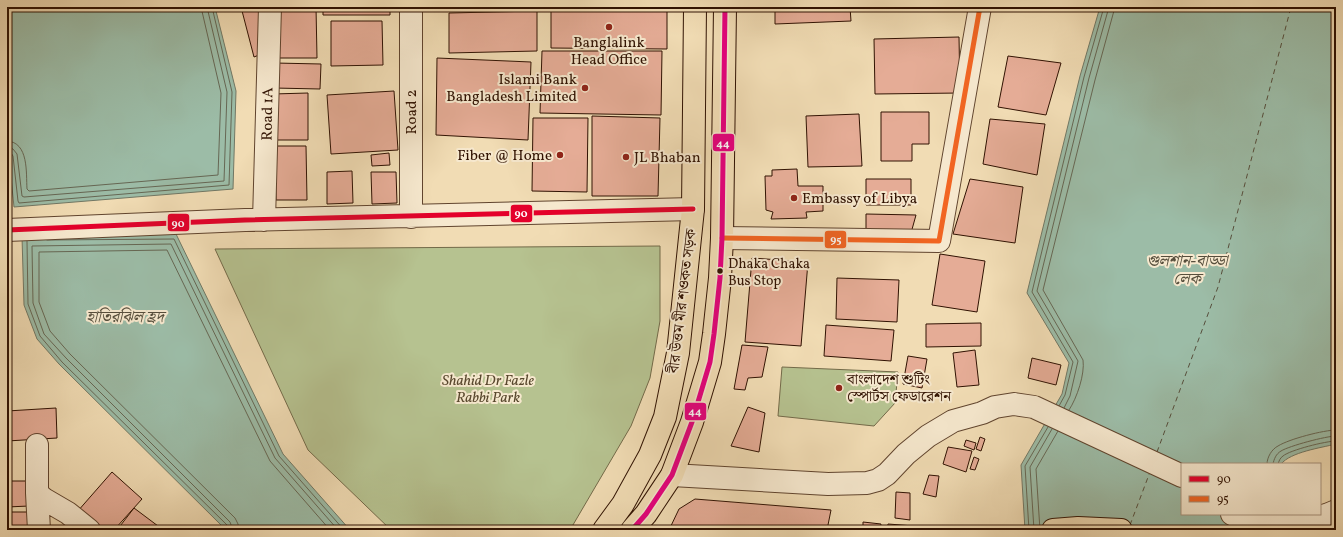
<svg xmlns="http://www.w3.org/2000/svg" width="1343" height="537" viewBox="0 0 1343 537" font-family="Vollkorn,'Noto Serif Bengali',serif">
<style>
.green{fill:#b6c290;stroke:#736a49}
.water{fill:#9cbca7;stroke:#717865}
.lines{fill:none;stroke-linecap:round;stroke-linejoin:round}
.shore{stroke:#666754;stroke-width:1}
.ferry{stroke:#564e3c;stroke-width:1;stroke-dasharray:5 4;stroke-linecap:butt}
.building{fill:#e5ac96;stroke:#301202}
.minor-casing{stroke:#60442e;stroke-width:24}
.major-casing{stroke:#301202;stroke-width:24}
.minor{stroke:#f6e8ce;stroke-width:22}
.major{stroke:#f1dcb4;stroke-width:22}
.bus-1-casing{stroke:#f6e8ce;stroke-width:8}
.bus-2-casing{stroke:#f6e8ce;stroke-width:8}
.bus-3-casing{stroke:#f6e8ce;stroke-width:8}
.bus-1{stroke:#e4002b;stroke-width:5}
.bus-2{stroke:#f26522;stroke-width:5}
.bus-3{stroke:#e5007d;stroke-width:5}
.poi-dot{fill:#8f2418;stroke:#f6e8ce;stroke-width:1.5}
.bus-dot{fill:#301202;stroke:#f6e8ce;stroke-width:1.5}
.labels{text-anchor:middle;stroke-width:4;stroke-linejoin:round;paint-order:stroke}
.bus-label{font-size:14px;fill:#301202;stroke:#f6e8ce;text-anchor:start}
.poi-label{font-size:15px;fill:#301202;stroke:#f6e8ce;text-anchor:start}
.street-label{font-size:15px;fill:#301202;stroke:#f6e8ce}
.park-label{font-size:15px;font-style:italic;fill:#58472d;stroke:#f6e8ce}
.water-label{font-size:16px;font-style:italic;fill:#564e3c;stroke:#f6e8ce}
.line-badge{stroke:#f6e8ce;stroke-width:1.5}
.badge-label{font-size:11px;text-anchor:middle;font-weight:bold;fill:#fff}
</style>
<rect width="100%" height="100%" fill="#f1dcb4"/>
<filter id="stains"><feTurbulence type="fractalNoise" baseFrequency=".005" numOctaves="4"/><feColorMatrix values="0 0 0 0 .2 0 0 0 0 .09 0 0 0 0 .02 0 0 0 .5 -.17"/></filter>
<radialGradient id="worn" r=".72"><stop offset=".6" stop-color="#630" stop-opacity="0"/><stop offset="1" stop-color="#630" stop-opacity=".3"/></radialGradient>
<path class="green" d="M 660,246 L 660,321 L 650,378 L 631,426 L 570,530 L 391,530 L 308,450 L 215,249 Z
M 782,367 L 898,372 L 895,403 L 874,426 L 778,416 Z"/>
<path class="water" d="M 7,7 L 215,7 L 236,91 L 233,189 L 14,207 L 7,138 Z
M 1100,7 L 1336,7 L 1336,444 C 1320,448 1291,452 1281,464 L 1182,464 L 1182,514 L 1246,514 L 1231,530 L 1025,530 L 1021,465 L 1062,394 L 1069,363 L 1027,293 L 1080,76 Z
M 176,234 L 283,454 L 350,530 L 226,530 L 59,364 L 37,339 L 24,305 L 22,237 Z"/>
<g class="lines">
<path class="shore" d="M 7,141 C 29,142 26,173 27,189 L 29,191 L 218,175 L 221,93 L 201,7
M 7,147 L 13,149 L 17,154 L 22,196 L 24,197 L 224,181 L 227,92 L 207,7
M 7,152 L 11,153 L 13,156 L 18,201 L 19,203 L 229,185 L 232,92 L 212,7
M 47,240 L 174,239 L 279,456 L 344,530
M 27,241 L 28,304 L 40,336 L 62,362 L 227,525 L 228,530
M 1059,406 L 1065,395 L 1073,362 L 1032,292 L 1084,77 L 1104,7
M 1064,408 L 1070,396 L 1078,361 L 1037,291 L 1089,78 L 1109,7
M 1069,410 C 1077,398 1085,374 1083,360 L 1043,290 L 1095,80 L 1115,7
M 1267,464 C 1267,457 1272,449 1278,446 C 1289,439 1324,430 1336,430
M 1273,464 C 1274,459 1276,454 1281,451 C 1289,446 1326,436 1336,436
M 1278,464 C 1279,461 1280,458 1283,456 C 1290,450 1326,441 1336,441
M 233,530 L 230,522 L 66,358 L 44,334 L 33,303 L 32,246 L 171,244 L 275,458 L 338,530
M 239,530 L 238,524 L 235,518 L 70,354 L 50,331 L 39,302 L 39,252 L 167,250 L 270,461 L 330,530
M 1029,530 L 1025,466 L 1048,427
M 1034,530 L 1030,467 L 1052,429
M 1040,530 L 1036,469 L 1058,431"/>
<path class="ferry" d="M 1157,452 L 1218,287 L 1291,7
M 1130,525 L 1150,472"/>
</g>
<path class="building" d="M 241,7 L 260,7 L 264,53 L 254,57 Z
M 273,7 L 316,7 L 317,58 L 274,58 Z
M 323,7 L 390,7 L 390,15 L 323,15 Z
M 551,7 L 667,7 L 667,49 L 551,48 Z
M 775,7 L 850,7 L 851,21 L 775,24 Z
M 537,11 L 537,51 L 449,53 L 449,13 Z
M 331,21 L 382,21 L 383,65 L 331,66 Z
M 959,37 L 960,93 L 875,94 L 874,39 Z
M 542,51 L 662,51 L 661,115 L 540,113 Z
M 1008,56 L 1061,63 L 1046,115 L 998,107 Z
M 437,58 L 531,62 L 528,140 L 436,135 Z
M 275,63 L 321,64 L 320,89 L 274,88 Z
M 394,91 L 398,150 L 331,154 L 327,95 Z
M 308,93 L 308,140 L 274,140 L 273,94 Z
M 881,112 L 929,112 L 929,144 L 912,144 L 912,161 L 881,161 Z
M 859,114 L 862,166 L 808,167 L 806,116 Z
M 592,116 L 660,118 L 658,196 L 592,196 Z
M 533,118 L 588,118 L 587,192 L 532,191 Z
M 990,119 L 1045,124 L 1037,175 L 983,164 Z
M 275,146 L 306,146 L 307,200 L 276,200 Z
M 389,153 L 390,165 L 372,166 L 371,155 Z
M 797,169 L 798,186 L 823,186 L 823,211 L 806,212 L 807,218 L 771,219 L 773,212 L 766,210 L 765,176 L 772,176 L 772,170 Z
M 352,171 L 353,203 L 327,204 L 327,172 Z
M 371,172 L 396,172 L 397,203 L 372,204 Z
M 866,179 L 911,179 L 911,205 L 866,205 Z
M 970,179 L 1023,187 L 1015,243 L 953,234 Z
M 866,214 L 916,215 L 911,233 L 866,233 Z
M 940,254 L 985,261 L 977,312 L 932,305 Z
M 752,258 L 808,262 L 801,346 L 745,342 Z
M 837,278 L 899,280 L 897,322 L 836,319 Z
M 981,323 L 981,346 L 926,347 L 926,324 Z
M 826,325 L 894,330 L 891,361 L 824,356 Z
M 742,345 L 768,347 L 762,377 L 748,378 L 745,390 L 734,389 Z
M 975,350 L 979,385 L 957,387 L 953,353 Z
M 908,356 L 927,359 L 922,388 L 903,384 Z
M 1032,358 L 1061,365 L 1056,385 L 1028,378 Z
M 748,407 L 765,413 L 759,452 L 731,446 Z
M 56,408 L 57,438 L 7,441 L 7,411 Z
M 980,437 L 985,439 L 981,451 L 976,449 Z
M 966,440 L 976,443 L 974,450 L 964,446 Z
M 948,447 L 972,451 L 966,472 L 943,464 Z
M 974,457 L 979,459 L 975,470 L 970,469 Z
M 112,472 L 142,499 L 114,530 L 97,530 L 77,512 Z
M 929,475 L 939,476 L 936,497 L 923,494 Z
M 7,481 L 28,481 L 29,506 L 7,507 Z
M 896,492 L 910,493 L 910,520 L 895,518 Z
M 695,499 L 831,510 L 827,530 L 669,530 L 679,509 Z
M 134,508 L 162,529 L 117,530 Z
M 7,512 L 37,512 L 37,530 L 7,530 Z
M 863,522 L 881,524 L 880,530 L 863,530 Z
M 888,524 L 914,526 L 914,530 L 887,530 Z"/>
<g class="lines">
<g class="minor-casing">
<path id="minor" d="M 411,7 L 411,217
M 264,220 L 270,7
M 7,230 L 245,220 L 693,209
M 722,238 L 939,241 L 980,7
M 672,475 L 828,484 L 867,483 L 878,480 L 887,474 L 906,454 L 928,436 L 953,421 L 982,413 L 995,407 L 1014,404 L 1034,407 L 1182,476
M 37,493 L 37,445
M 1232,514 L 1266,530
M 1263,514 C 1285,524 1315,521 1336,511
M 39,530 L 37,493 L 44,499 L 68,513 L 89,530"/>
</g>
<g class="major-casing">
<path id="major" d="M 604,530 L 623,504 L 650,455 L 665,417 L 678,353 L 693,209 L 695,7
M 632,530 L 646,514 L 672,475 L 692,422 L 710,362 L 714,334 L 720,278 L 722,238 L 725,7
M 1053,530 L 1078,528 L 1121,530"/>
</g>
<use href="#minor" class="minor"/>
<use href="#major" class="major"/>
<g class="bus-1-casing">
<path id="bus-1" d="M 7,230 L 245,220 L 693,209"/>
</g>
<g class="bus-2-casing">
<path id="bus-2" d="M 722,238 L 939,241 L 980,7"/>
</g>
<g class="bus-3-casing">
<path id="bus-3" d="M 632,530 L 646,514 L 672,475 L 692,422 L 710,362 L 714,334 L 720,278 L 722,238 L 725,7"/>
</g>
<use href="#bus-1" class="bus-1"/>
<use href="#bus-2" class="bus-2"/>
<use href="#bus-3" class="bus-3"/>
</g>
<g class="poi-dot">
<circle cx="609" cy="27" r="4"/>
<circle cx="585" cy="88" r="4"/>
<circle cx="560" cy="155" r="4"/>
<circle cx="626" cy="157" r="4"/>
<circle cx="794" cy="198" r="4"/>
<circle cx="839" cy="388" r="4"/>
</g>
<circle class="bus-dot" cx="720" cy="271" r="3.5"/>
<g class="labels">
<g class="bus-label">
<text x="728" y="268">Dhaka Chaka<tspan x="728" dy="17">Bus Stop</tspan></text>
</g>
<g class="poi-label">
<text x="609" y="47" text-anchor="middle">Banglalink<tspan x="609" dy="17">Head Office</tspan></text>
<text x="577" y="84" text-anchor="end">Islami Bank<tspan x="577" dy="17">Bangladesh Limited</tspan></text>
<text x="552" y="160" text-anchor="end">Fiber @ Home</text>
<text x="634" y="162">JL Bhaban</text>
<text x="802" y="203">Embassy of Libya</text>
<text x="847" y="384">বাংলাদেশ শুটিং<tspan x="847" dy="17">স্পোর্টস ফেডারেশন</tspan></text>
</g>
<g class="street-label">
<text transform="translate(411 112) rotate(-90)" y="5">Road 2</text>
<text transform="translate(267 114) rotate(-89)" y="5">Road 1A</text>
<text transform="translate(682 301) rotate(-83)" y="5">বীর উত্তম মীর শওকত সড়ক</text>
</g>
<g class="park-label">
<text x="488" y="385">Shahid Dr Fazle<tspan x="488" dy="17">Rabbi Park</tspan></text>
</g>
<g class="water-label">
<text x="1187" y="266">গুলশান-বাড্ডা<tspan x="1187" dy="18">লেক</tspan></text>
<text x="125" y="322">হাতিরঝিল হ্রদ</text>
</g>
</g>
<g class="line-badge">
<rect x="712" y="133" width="23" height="19" rx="4" fill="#e5007d"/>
<rect x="510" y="204" width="23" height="19" rx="4" fill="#e4002b"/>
<rect x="167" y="213" width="23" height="19" rx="4" fill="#e4002b"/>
<rect x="824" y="230" width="23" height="19" rx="4" fill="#f26522"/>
<rect x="684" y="402" width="23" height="19" rx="4" fill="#e5007d"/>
</g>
<g class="badge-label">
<text x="723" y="147">44</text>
<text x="521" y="217">90</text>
<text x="178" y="227">90</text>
<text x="836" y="243">95</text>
<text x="695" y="415">44</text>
</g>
<rect width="1343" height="537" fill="none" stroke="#f1dcb4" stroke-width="24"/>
<rect x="8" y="8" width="1327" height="521" fill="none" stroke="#301202" stroke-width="2"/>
<rect x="12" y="12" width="1319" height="513" fill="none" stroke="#301202"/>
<rect x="1181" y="463" width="140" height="52" fill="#f6e8ce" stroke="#a7927c"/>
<rect x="1189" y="476" width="20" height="6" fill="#e4002b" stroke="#a7927c"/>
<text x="1217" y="483" font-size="12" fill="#301202">90</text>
<rect x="1189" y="496" width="20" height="6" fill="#f26522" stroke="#a7927c"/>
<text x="1217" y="503" font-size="12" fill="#301202">95</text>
<rect width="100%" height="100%" filter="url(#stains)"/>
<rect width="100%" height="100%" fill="url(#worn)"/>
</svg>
